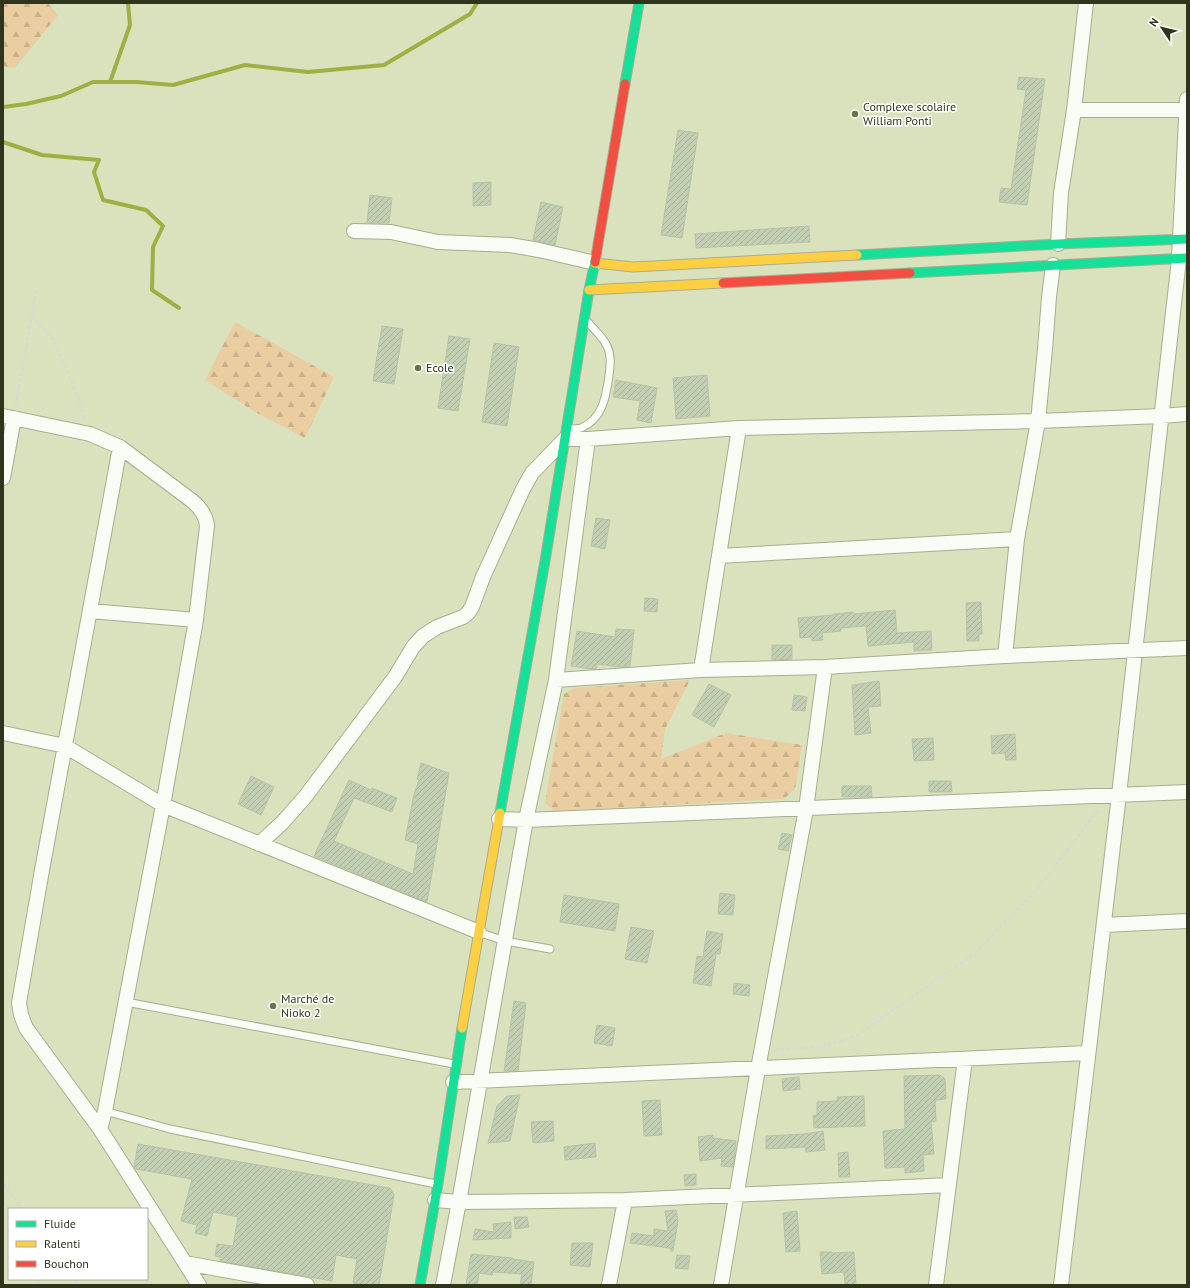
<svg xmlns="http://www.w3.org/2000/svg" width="1190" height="1288" viewBox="0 0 1190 1288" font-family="'PT Sans',sans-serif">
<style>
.forest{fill:url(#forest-firs)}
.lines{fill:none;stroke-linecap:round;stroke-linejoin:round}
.stream{stroke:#9faf44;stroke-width:4}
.building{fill:url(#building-hatch);stroke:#b7c2a7}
.lane-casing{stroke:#a7ad90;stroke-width:9}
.street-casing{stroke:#a7ad90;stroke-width:16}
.fast-casing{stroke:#a7ad90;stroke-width:11}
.slow-casing{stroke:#a7ad90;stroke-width:11}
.jam-casing{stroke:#a7ad90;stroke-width:11}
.path{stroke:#d7dacf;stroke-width:2.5;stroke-dasharray:4 2;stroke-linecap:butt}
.lane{stroke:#f9fbf5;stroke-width:7}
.street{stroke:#f9fbf5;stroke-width:14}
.fast{stroke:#16e098;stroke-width:9}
.slow{stroke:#ffcf43;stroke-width:9}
.jam{stroke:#f24e42;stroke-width:9}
.poi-dot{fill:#6b7153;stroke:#fff;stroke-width:1.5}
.labels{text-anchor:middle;stroke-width:3;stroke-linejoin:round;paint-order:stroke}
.poi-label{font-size:12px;fill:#2f341a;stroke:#fff;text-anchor:start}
</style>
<defs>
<pattern id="forest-firs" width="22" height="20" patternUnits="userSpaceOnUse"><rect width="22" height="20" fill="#ebcda2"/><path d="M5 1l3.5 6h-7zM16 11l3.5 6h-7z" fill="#cab18b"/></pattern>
<pattern id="building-hatch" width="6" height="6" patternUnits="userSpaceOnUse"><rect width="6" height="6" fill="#c3cfb3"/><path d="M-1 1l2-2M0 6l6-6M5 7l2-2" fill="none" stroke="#a8b299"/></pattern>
</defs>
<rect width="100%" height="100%" fill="#dae2bd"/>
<path class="forest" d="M 3,3 L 48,3 L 58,15 L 15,68 L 3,66 Z
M 235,322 L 334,377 L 305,438 L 255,412 L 205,380 Z
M 690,680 L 665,729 L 661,759 L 726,733 L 802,745 L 795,789 L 784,799 L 555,811 L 545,803 L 564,694 L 574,688 Z"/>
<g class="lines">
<path class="stream" d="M 110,82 L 130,25 L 128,3
M 3,107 L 26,104 L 61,96 L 93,82 L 136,82 L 173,85 L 245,65 L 308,72 L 384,65 L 470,14 L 477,3
M 3,142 L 42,155 L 99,160 L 94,172 L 103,200 L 146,210 L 163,226 L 153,247 L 152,290 L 179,308"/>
</g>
<path class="building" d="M 1019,77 L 1045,79 L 1027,205 L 999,202 L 1001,188 L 1011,189 L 1026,90 L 1017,89 Z
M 678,130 L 698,133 L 682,238 L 661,235 Z
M 491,182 L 491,205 L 473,206 L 473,183 Z
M 370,195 L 392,198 L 389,223 L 367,223 Z
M 541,202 L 563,207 L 555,245 L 533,240 Z
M 809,226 L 810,242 L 696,248 L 695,234 Z
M 382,326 L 403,329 L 394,384 L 373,381 Z
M 449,336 L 470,339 L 458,411 L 438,408 Z
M 494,343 L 519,347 L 507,426 L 482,422 Z
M 707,375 L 710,416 L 676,419 L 673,378 Z
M 616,380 L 657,388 L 651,423 L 637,420 L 640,401 L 613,397 Z
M 596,518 L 610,520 L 605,549 L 591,546 Z
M 645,598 L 658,599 L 657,612 L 644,611 Z
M 981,602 L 982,634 L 979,634 L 979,641 L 967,641 L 966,603 Z
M 895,610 L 897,633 L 931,631 L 932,650 L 914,651 L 914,642 L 868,646 L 866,626 L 841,628 L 841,631 L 822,633 L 823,640 L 812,641 L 812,637 L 800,638 L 798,618 L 834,615 L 834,614 L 853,612 L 854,614 Z
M 616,629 L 634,630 L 630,666 L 622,667 L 597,664 L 596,669 L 591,669 L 571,666 L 577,631 L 615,637 Z
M 772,645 L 792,645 L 792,659 L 772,660 Z
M 879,681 L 881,706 L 868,707 L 871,733 L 855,735 L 852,685 Z
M 709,684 L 731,695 L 714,727 L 692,715 Z
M 794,695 L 807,697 L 805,711 L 792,710 Z
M 1015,734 L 1016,760 L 1006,760 L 1005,753 L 992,754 L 991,736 Z
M 933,738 L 934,760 L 914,761 L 912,739 Z
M 421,763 L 449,773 L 427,902 L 314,856 L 349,780 L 371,790 L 372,788 L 397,798 L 392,812 L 354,798 L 334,841 L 413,874 L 418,844 L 405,840 L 414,794 L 419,780 L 417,779 Z
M 251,776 L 274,787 L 261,815 L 238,804 Z
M 929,781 L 951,781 L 952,792 L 929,792 Z
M 842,786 L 871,786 L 872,797 L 842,797 Z
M 782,833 L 792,835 L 788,851 L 778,849 Z
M 720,893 L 735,895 L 733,915 L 718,914 Z
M 564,895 L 619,904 L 615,931 L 560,922 Z
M 631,927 L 654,931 L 647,963 L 625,959 Z
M 707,931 L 723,934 L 720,954 L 716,954 L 711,986 L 693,983 L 697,956 L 703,957 Z
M 734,983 L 750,985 L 749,996 L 733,994 Z
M 514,1001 L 526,1003 L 518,1071 L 504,1071 Z
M 597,1025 L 615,1028 L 612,1046 L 594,1043 Z
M 940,1075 L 945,1079 L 946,1099 L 935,1100 L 936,1121 L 931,1122 L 934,1154 L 923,1155 L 924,1171 L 905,1173 L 905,1167 L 885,1168 L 883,1131 L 905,1129 L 904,1076 Z
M 799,1077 L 800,1089 L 783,1091 L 782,1079 Z
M 520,1095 L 510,1141 L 488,1143 L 497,1106 L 507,1096 Z
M 864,1096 L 865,1126 L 814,1128 L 813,1115 L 817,1115 L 817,1102 L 837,1101 L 837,1097 Z
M 660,1100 L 662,1135 L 644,1136 L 642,1101 Z
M 553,1121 L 554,1141 L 533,1143 L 531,1122 Z
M 823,1131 L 825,1150 L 806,1152 L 805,1147 L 766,1149 L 766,1136 L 804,1134 Z
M 713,1135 L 713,1138 L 736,1141 L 733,1167 L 721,1166 L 722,1158 L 700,1161 L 698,1137 Z
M 595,1143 L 596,1157 L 565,1160 L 564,1147 Z
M 138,1144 L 390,1188 L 394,1195 L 379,1285 L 365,1285 L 353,1283 L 357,1259 L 336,1255 L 332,1281 L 220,1261 L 221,1257 L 215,1256 L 217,1244 L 233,1246 L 238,1217 L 213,1212 L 207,1236 L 195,1233 L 197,1225 L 181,1221 L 192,1179 L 136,1169 L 134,1167 Z
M 848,1152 L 850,1177 L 839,1177 L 838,1153 Z
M 696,1174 L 696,1185 L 685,1186 L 684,1175 Z
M 676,1210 L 678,1221 L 673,1251 L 671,1251 L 670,1248 L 630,1243 L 632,1233 L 654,1236 L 654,1229 L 668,1231 L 665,1211 Z
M 797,1211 L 800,1251 L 786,1252 L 783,1213 Z
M 514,1217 L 527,1217 L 529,1227 L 515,1229 Z
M 511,1222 L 511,1238 L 473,1240 L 475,1229 L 494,1232 L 493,1224 Z
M 572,1243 L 593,1243 L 590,1267 L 570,1265 Z
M 820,1252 L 832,1252 L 832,1253 L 854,1252 L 856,1285 L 845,1285 L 844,1272 L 822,1274 Z
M 471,1254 L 513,1258 L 513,1259 L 534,1262 L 531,1285 L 520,1285 L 522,1274 L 493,1272 L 492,1275 L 479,1273 L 477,1285 L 466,1285 Z
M 677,1255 L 690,1256 L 688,1269 L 675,1268 Z"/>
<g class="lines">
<g class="lane-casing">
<path id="lane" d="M 569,429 C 573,429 578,429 581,428 C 603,419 606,396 609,376 C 610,366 612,356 607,346 C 603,337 594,330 588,322
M 481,933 L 505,941 L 550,949
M 126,1002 L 454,1064
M 105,1111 L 170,1129 L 436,1184"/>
</g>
<g class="street-casing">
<path id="street" d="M 1074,110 L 1186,110
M 354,231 L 391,232 L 438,242 L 510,245 L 539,250 L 595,263
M 1058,244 L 1061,193 L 1074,110 L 1086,3
M 3,416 L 90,434 L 120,447 L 191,500 C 200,507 206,515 207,526 L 196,620 L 163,805 L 105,1111 L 100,1129
M 120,447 L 42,870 L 19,1003 L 21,1015 L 26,1028 L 100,1129 L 199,1285
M 3,478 L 14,418
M 719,556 L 1017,539
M 90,611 L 196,620
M 1005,656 L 1017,539 L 1038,421 L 1045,349 L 1049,297 L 1053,265
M 701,670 L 739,428
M 556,680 L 701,670 L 825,667 L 1005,656 L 1187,648
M 3,733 L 65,746 L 163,805 L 479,932
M 499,819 L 526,820 L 1187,792
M 259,844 L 282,823 L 305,797 L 395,677 L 413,647 L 423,636 L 437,627 L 463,617 L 468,613 L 472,607 L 483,577 L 523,489 L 532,473 L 565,439 L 588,439 L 739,428 L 1038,421 L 1161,416 L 1187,414
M 1104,925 L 1187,921
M 453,1082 L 1088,1053
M 435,1200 L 459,1202 L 625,1200 L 949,1185
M 185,1263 L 307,1285
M 443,1285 L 459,1202 L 526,820 L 556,680 L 588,439
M 609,1285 L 625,1200
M 721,1285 L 758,1069 L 806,809 L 825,667
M 936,1285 L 965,1059
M 1061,1285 L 1119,795 L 1179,259 L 1187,99"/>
</g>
<g class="fast-casing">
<path id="fast" d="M 625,84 L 639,3
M 857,255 L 1058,244 L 1187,239
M 910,273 L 1187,258
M 500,813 L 545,561 L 589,290 L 595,262
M 420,1285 L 438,1184 L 462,1028"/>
</g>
<g class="slow-casing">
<path id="slow" d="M 595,263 L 633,267 L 857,255
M 589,290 L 723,283
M 462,1028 L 500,813"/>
</g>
<g class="jam-casing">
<path id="jam" d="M 595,262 L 625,84
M 723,283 L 910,273"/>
</g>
<path class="path" d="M 687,3 L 688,3
M 31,315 L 54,341 L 75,389 L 85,420
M 16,406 L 36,289
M 774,1050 L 821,1047 L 856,1036 L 974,954 L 1034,893 L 1099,809
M 3,1183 L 22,1209
M 38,1279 L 38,1285
M 74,1279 L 78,1285"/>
<use href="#lane" class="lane"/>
<use href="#street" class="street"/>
<use href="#fast" class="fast"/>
<use href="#slow" class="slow"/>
<use href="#jam" class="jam"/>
</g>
<g class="poi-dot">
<circle cx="855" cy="114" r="4"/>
<circle cx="418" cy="368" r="4"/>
<circle cx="273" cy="1006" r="4"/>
</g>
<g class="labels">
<g class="poi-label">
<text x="863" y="111">Complexe scolaire<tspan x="863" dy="14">William Ponti</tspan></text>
<text x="426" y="372">Ecole</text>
<text x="281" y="1003">Marché de<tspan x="281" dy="14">Nioko 2</tspan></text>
</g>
</g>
<rect width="1190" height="1288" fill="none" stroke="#2f341a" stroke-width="8"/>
<rect x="8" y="1208" width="140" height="72" fill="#ffffff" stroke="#acaea3"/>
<rect x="16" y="1221" width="20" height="6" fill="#16e098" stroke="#acaea3"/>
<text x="44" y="1228" font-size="12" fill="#2f341a">Fluide</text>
<rect x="16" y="1241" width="20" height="6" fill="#ffcf43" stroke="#acaea3"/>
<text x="44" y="1248" font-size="12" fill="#2f341a">Ralenti</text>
<rect x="16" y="1261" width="20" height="6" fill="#f24e42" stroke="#acaea3"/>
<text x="44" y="1268" font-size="12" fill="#2f341a">Bouchon</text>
<g transform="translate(1162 28) rotate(305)" stroke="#ffffff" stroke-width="3" paint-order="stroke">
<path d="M0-3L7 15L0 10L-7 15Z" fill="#2f341a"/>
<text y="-6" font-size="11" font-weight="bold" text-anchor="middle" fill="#2f341a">N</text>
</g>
</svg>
